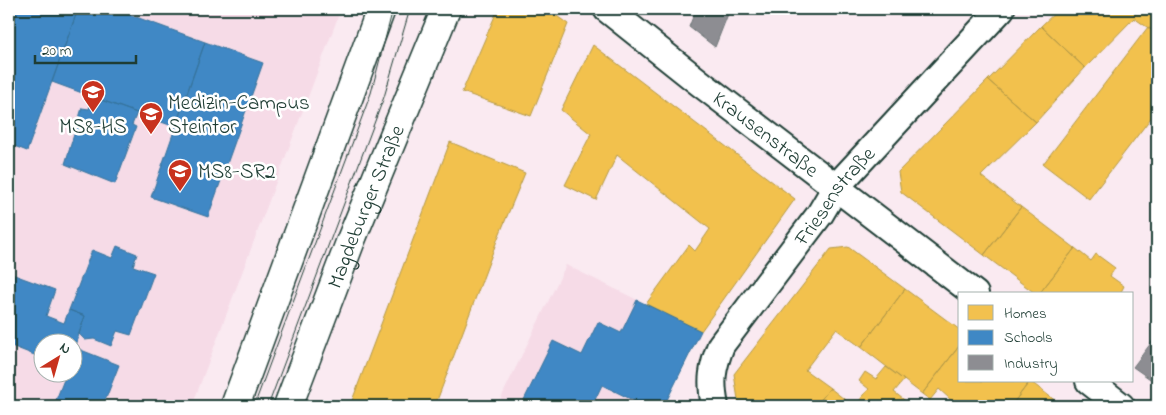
<svg xmlns="http://www.w3.org/2000/svg" width="1166" height="415" viewBox="0 0 1166 415" font-family="'Indie Flower',sans-serif">
<style>
.built{fill:#f6dbe7;fill-rule:evenodd}
.homes{fill:#f2c14e;stroke:#b39946}
.schools{fill:#3f88c5;stroke:#35729a}
.industry{fill:#8d8d92;stroke:#6c7576}
.lines{fill:none;stroke-linecap:round;stroke-linejoin:round}
.street-casing{stroke:#1f3d34;stroke-width:30}
.secondary-casing{stroke:#1f3d34;stroke-width:31}
.street{stroke:#fff;stroke-width:26}
.secondary{stroke:#fff;stroke-width:28}
.tram{stroke:#1f3d34;stroke-width:1}
.labels{text-anchor:middle;stroke-width:5;stroke-linejoin:round;paint-order:stroke}
.poi-label{font-size:21px;fill:#1f3d34;stroke:#fff;text-anchor:start}
.street-label{font-size:21px;fill:#1f3d34;stroke:#fff}
</style>
<rect width="100%" height="100%" fill="#faeaf1"/>
<filter id="ink" filterUnits="userSpaceOnUse"><feTurbulence type="fractalNoise" baseFrequency=".02" numOctaves="2"/><feDisplacementMap in="SourceGraphic" scale="10" xChannelSelector="R" yChannelSelector="G"/><feConvolveMatrix kernelMatrix="1 2 1 2 8 2 1 2 1" color-interpolation-filters="sRGB"/></filter>
<g filter="url(#ink)">
<path class="built" d="M 9,9 L 341,9 L 192,406 L 9,406 ZM 42,342 L 72,342 L 72,372 L 42,372 Z
M 566,265 L 701,331 L 664,406 L 497,406 Z"/>
<path class="homes" d="M 498,9 L 547,9 L 568,24 L 531,116 L 462,92 Z
M 1059,9 L 1157,9 L 1157,34 L 1134,18 L 1085,68 L 1041,26 Z
M 1041,26 L 1085,68 L 1036,122 L 988,80 Z
M 1148,27 L 1157,34 L 1157,110 L 1089,199 L 1043,164 Z
M 593,45 L 795,199 L 701,331 L 646,304 L 689,245 L 695,251 L 710,229 L 617,155 L 596,200 L 565,185 L 591,134 L 561,110 Z
M 988,80 L 1036,122 L 981,176 L 1021,207 L 984,255 L 901,192 L 898,172 Z
M 450,142 L 525,173 L 498,238 L 435,406 L 350,406 Z
M 1021,207 L 1075,248 L 1039,294 L 1036,294 L 984,255 Z
M 848,247 L 905,289 L 861,347 L 836,329 L 805,370 L 830,388 L 816,406 L 739,406 L 734,374 L 831,249 Z
M 1075,248 L 1091,261 L 1096,254 L 1115,268 L 1110,276 L 1124,286 L 1120,294 L 1039,294 Z
M 905,289 L 960,330 L 960,345 L 922,394 L 861,347 Z
M 960,345 L 960,381 L 1030,381 L 1011,406 L 951,406 L 950,399 L 939,389 L 930,400 L 922,394 Z
M 886,367 L 904,380 L 894,392 L 908,403 L 905,406 L 878,406 L 876,405 L 875,406 L 855,406 L 869,389 L 859,381 L 865,372 L 876,379 Z
M 1030,381 L 1062,406 L 1011,406 Z
M 830,388 L 853,406 L 816,406 Z"/>
<path class="schools" d="M 15,9 L 78,9 L 27,151 L 9,144 L 9,25 Z
M 78,9 L 114,9 L 205,42 L 175,127 L 52,82 Z
M 205,42 L 263,63 L 208,217 L 151,197 Z
M 93,97 L 137,113 L 132,125 L 136,127 L 115,184 L 65,164 L 82,108 L 89,109 Z
M 117,246 L 137,254 L 133,266 L 154,273 L 131,335 L 117,331 L 111,346 L 94,339 L 85,340 L 79,334 L 85,316 L 69,310 L 92,250 L 112,258 Z
M 9,273 L 55,290 L 46,316 L 64,323 L 69,310 L 85,316 L 72,354 L 72,342 L 42,342 L 42,358 L 9,345 Z
M 637,300 L 701,331 L 664,406 L 645,406 L 602,385 L 592,406 L 521,406 L 553,341 L 582,355 L 598,322 L 621,333 Z
M 76,348 L 119,365 L 103,406 L 58,406 L 54,405 L 67,372 L 72,372 L 72,357 Z"/>
<path class="industry" d="M 696,9 L 730,9 L 715,47 L 689,27 Z
M 1157,335 L 1157,376 L 1153,381 L 1133,367 Z"/>
<g class="lines">
<g class="street-casing">
<g id="street">
<path id="s1" d="M 607,9 L 700,83 L 975,294"/>
<path d="M 1089,381 L 1121,406"/>
<path id="s2" d="M 715,406 C 710,381 712,368 721,345 L 820,214 L 836,187 L 1001,9"/>
</g>
</g>
<g class="secondary-casing">
<g id="secondary">
<path d="M 235,406 L 381,9"/>
<path id="s3" d="M 288,406 L 351,240 L 446,9"/>
</g>
</g>
<use href="#street" class="street"/>
<use href="#secondary" class="secondary"/>
<path class="tram" d="M 254,406 L 371,93 L 393,9
M 268,406 L 384,97 L 410,9"/>
</g>
</g>
<defs>
<g id="university-pin" transform="scale(1.25)"><path d="M0 17L-7.5 6A9.5 9.5 0 1 1 7.5 6Z" fill="#c8321e" stroke="#fff"/><path d="M0-5L7-2L0 1L-7-2ZM-4 1L0 2.5L4 1V4Q0 6-4 4Z" fill="#fff"/></g>
</defs>
<g fill-rule="evenodd">
<use href="#university-pin" x="93" y="92"/>
<use href="#university-pin" x="151" y="114"/>
<use href="#university-pin" x="180" y="171"/>
</g>
<g class="labels">
<g class="poi-label">
<text x="168" y="109">Medizin-Campus<tspan x="168" dy="24">Steintor</tspan></text>
<text x="93" y="133" text-anchor="middle">MS8-HS</text>
<text x="198" y="178">MS8-SR2</text>
</g>
<g class="street-label">
<text dy="7" stroke="none"><textPath href="#s1" startOffset="202">Krausenstraße</textPath></text>
<text dy="7" stroke="none"><textPath href="#s2" startOffset="250">Friesenstraße</textPath></text>
<text dy="7" stroke="none"><textPath href="#s3" startOffset="214">Magdeburger Straße</textPath></text>
</g>
</g>
<rect width="1166" height="415" fill="none" stroke="#fff" stroke-width="30"/>
<rect x="15" y="15" width="1136" height="385" fill="none" stroke="#1f3d34" stroke-width="2" filter="url(#ink)"/>
<rect x="958" y="292" width="175" height="90" fill="#ffffff" stroke="#a5b1ae"/>
<rect x="968" y="305" width="25" height="15" fill="#f2c14e" stroke="#a5b1ae"/>
<text x="1004" y="318" font-size="15" fill="#1f3d34">Homes</text>
<rect x="968" y="330" width="25" height="15" fill="#3f88c5" stroke="#a5b1ae"/>
<text x="1004" y="342" font-size="15" fill="#1f3d34">Schools</text>
<rect x="968" y="355" width="25" height="15" fill="#8d8d92" stroke="#a5b1ae"/>
<text x="1004" y="368" font-size="15" fill="#1f3d34">Industry</text>
<g transform="translate(58 358) rotate(37)"><circle r="24" fill="#ffffff" stroke="#a5b1ae"/>
<path d="M0-4L9 19L0 12L-9 19Z" fill="#c8321e"/>
<text y="-8" font-size="14" font-weight="bold" text-anchor="middle" fill="#1f3d34">N</text>
</g>
<path d="M35 55v8h101v-8" fill="none" stroke="#1f3d34" stroke-width="2.5"/>
<text x="42" y="55" font-size="15" fill="#1f3d34" stroke="#ffffff" stroke-width="4" paint-order="stroke">20 m</text>
</svg>
